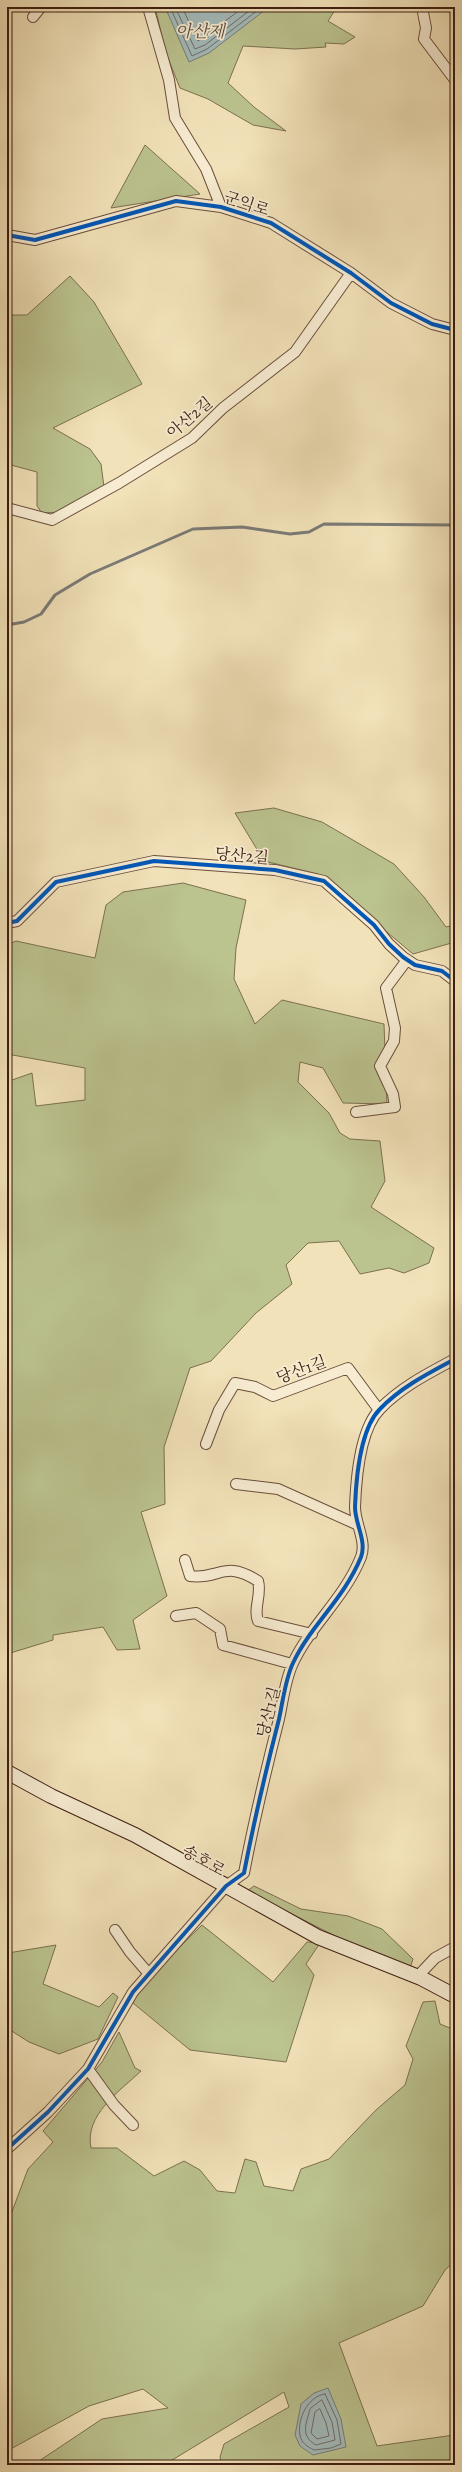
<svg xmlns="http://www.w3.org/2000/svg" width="462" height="2472" viewBox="0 0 462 2472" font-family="Alegreya,'Noto Serif KR',serif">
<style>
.green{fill:#bbc38f;stroke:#7c7050}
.water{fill:#a2babb;stroke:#7a7b77}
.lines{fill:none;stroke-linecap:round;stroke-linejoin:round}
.shore{stroke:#706c66;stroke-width:1}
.stream{stroke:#7a7b77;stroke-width:3}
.minor-casing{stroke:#6a4e3b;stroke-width:12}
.secondary-casing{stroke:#3d1d11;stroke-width:16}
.minor{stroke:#f7ecd2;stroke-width:10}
.secondary{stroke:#f7ecd2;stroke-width:14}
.cycleway-casing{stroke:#f7ecd2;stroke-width:6}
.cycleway{stroke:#0057b8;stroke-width:4}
.labels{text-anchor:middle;stroke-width:3.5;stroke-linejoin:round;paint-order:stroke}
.street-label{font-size:16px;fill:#3d1d11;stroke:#f7ecd2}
.water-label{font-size:17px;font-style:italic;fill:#5b4c44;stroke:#f7ecd2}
</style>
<rect width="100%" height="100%" fill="#f2e2b9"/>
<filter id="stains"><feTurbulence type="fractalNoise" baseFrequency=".005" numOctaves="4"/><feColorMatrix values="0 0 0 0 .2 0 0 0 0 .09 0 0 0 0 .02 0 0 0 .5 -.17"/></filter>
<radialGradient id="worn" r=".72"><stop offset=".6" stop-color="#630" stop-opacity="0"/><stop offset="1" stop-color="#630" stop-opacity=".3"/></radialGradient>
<path class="green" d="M 155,7 L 337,7 L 328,21 L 355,37 L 344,44 L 325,43 L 326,47 L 295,49 L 243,46 L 228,83 L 254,107 L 286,131 L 253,125 L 208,99 L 180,88 L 166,53 Z
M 145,145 L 200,194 L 111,208 Z
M 70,276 L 94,302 L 142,384 L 53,428 L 90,449 L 101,464 L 104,487 L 62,512 L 42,513 L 37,506 L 37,472 L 7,464 L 7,307 L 12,315 L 27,315 Z
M 274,808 L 322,822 L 394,864 L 424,897 L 446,927 L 455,925 L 455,942 L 413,954 L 318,874 L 264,861 L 235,813 Z
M 183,883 L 246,900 L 236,948 L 234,979 L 255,1024 L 282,1000 L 384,1024 L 387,1104 L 343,1103 L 323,1068 L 300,1062 L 298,1082 L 329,1113 L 340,1133 L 350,1139 L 380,1141 L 385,1181 L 371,1207 L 434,1248 L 429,1263 L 404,1273 L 389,1268 L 360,1274 L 339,1241 L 308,1243 L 286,1265 L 292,1284 L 256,1313 L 211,1361 L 190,1368 L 164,1447 L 165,1504 L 141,1512 L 167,1596 L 133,1620 L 140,1649 L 117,1650 L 103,1627 L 53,1635 L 53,1640 L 7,1654 L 7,1085 L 12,1080 L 32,1073 L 36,1106 L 85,1100 L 85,1068 L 7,1054 L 7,945 L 16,941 L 95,958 L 106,905 L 123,892 Z
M 254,1886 L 301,1909 L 348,1916 L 382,1929 L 413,1959 L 410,1968 L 339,1938 L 247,1891 Z
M 202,1925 L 273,1982 L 307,1942 L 320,1943 L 306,1964 L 314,1975 L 286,2062 L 190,2050 L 133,2003 L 141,1985 Z
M 7,1938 L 8,1953 L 56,1945 L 43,1984 L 99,2007 L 113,1993 L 118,1997 L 98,2039 L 59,2054 L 29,2042 L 7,2028 Z
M 435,2001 L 440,2024 L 455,2030 L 455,2261 L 445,2270 L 423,2306 L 339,2343 L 377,2446 L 454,2435 L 453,2456 L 455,2456 L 455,2465 L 222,2465 L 220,2457 L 224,2444 L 289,2407 L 284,2392 L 164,2465 L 33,2465 L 102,2419 L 168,2408 L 143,2389 L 89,2406 L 7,2451 L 7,2225 L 28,2169 L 53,2142 L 43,2131 L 102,2062 L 119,2032 L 135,2068 L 141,2071 C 120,2091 84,2115 91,2148 L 117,2148 L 154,2176 L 184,2161 L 200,2170 L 217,2191 L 235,2193 L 245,2159 L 256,2162 L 264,2186 L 293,2191 L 301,2169 L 329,2159 L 376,2110 L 405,2085 L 413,2059 L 406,2046 L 423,2002 Z"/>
<path class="water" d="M 165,7 L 269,7 L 209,53 L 189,62 Z
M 328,2388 L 341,2419 L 346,2447 L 313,2455 L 300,2446 L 295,2435 L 301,2404 L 314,2393 Z"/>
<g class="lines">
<path class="shore" d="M 170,7 L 192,56 L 207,49 L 262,7
M 175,7 L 195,49 L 205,45 L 254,7
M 182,7 L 198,41 L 244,7
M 325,2394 L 337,2420 L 341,2444 L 331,2448 L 314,2450 C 308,2447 301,2443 300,2435 C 297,2419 308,2396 325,2394 Z
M 322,2400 L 332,2422 L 335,2440 L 316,2445 C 300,2436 306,2424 310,2409 Z
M 320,2409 L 326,2423 L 329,2436 L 317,2439 L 311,2433 L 315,2412 Z"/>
<path class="stream" d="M 7,625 L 24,622 L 41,614 L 55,595 L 90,574 L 193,529 L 242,527 L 290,534 L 309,532 L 324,524 L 455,525"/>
<g class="minor-casing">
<path id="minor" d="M 148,7 L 169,80 L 175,118 L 206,169 L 221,207
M 422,7 L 426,28 L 424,39 L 455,80
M 451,7 L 455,8
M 33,17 L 41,7
M 7,235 L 35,240 L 176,201 L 221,207 L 271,223 L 351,273 L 391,303 L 432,324 L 455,330
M 7,508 L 52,520 L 119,483 L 192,438 L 223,408 L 295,352 L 351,273
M 7,923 L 17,921 L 56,882 L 154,861 L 275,870 L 324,881 L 374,925 L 389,944 L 403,957 L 415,965 L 442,971 L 455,981
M 356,1112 L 395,1107 L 393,1094 L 380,1066 L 394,1041 L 395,1028 L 386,988 L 407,960
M 206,1444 L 219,1410 L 235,1383 L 255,1387 L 273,1396 L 348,1368 L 379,1410
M 236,1484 L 278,1489 L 356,1524
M 185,1560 L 190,1576 C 220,1580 224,1559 258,1581 C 262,1594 253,1609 258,1621 L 312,1634
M 176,1616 L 196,1613 L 220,1629 L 223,1645 L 292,1664
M 115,1930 L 130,1952 L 149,1974
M 417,1977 L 435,1958 L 455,1947
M 88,2069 L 114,2105 L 133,2125
M 7,2149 L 48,2112 L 88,2069 L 133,1992 L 226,1886 L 244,1873 C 254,1821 266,1770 279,1719 C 283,1701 285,1680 293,1663 C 310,1626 344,1599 361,1557 C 367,1541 355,1524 355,1507 C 356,1480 360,1429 380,1409 C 401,1387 429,1373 455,1359"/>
</g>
<g class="secondary-casing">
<path id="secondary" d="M 7,1772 L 51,1796 L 135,1835 L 318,1937 L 421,1978 L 455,1996"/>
</g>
<use href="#minor" class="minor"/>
<use href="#secondary" class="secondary"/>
<g class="cycleway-casing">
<path id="cycleway" d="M 7,235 L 35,240 L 176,201 L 221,207 L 271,223 L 351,273 L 391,303 L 432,324 L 455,330
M 7,923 L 17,921 L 56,882 L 154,861 L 275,870 L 324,881 L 374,925 L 389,944 L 403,957 L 415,965 L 442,971 L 455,981
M 7,2149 L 48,2112 L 88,2069 L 133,1992 L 226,1886 L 244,1873 C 254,1821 266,1770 279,1719 C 283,1701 285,1680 293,1663 C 310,1626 344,1599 361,1557 C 367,1541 355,1524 355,1507 C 356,1480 360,1429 380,1409 C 401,1387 429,1373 455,1359"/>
</g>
<use href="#cycleway" class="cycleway"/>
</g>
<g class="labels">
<g class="street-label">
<text transform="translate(247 203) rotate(18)" y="6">군익로</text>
<text transform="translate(189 417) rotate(-40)" y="6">아산2길</text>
<text transform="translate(242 855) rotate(5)" y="6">당산2길</text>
<text transform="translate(301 1369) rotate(-20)" y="6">당산1길</text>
<text transform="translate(268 1712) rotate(-76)" y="6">당산1길</text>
<text transform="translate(204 1860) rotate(29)" y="6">송호로</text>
</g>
<g class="water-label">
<text x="200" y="37">아산제</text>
</g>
</g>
<rect width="462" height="2472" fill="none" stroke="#f2e2b9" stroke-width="24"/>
<rect x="8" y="8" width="446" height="2456" fill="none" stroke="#3d1d11" stroke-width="2"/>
<rect x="12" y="12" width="438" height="2448" fill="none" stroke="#3d1d11"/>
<rect width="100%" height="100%" filter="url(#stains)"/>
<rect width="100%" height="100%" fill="url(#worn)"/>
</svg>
